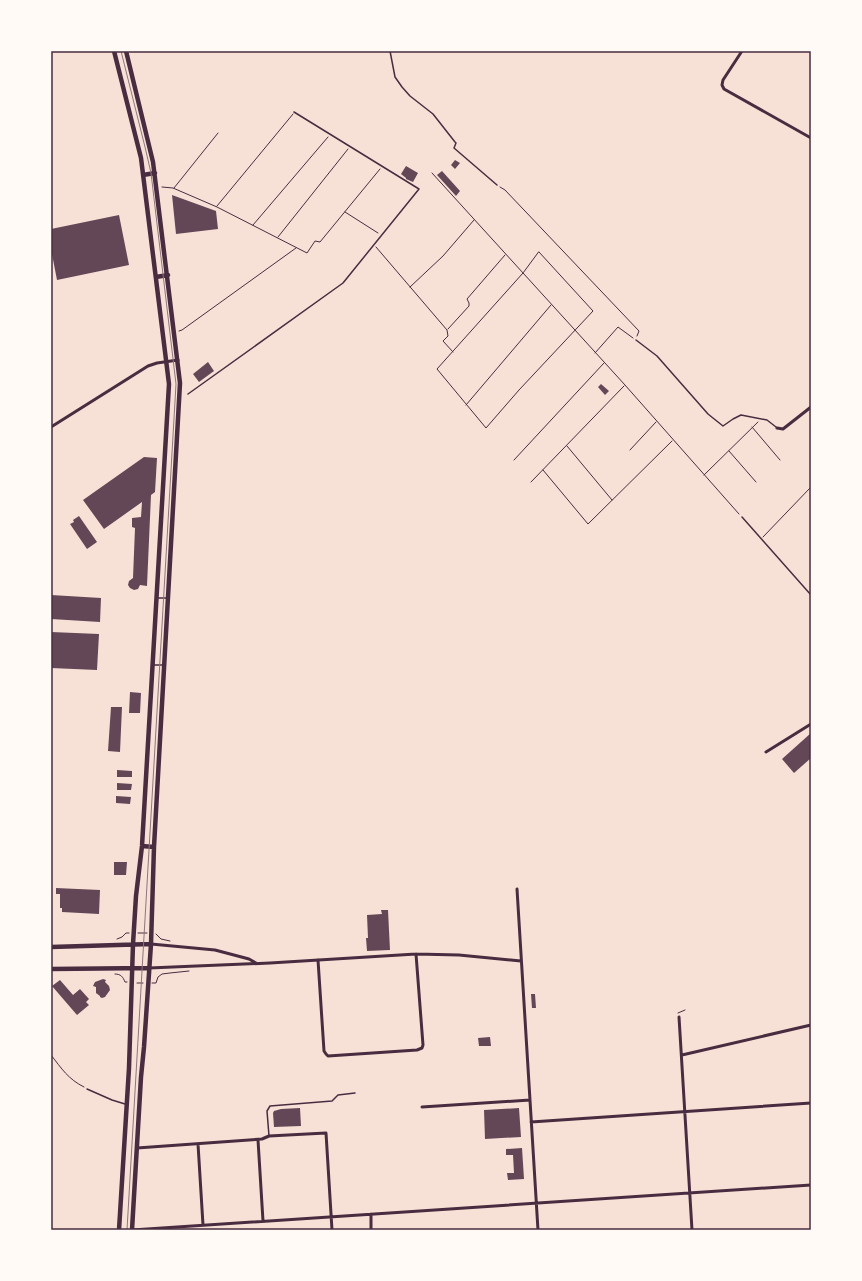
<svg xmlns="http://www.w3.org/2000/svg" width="862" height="1281" viewBox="0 0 862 1281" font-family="'Open Sans',sans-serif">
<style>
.building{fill:#644757}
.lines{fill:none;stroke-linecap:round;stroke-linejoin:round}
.path{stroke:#4a2c40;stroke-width:1}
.service{stroke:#4a2c40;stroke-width:1.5}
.minor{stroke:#4a2c40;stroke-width:3}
.secondary{stroke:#4a2c40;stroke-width:4.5}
.tram{stroke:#8f747c;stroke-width:1}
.neatline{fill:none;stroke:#4a2c40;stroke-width:1.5}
</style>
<rect width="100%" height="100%" fill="#f7e1d7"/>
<path class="building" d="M 455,160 L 460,163 L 455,169 L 451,165 Z
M 406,166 L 418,173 L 413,182 L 406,179 L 406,178 L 401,174 Z
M 442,171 L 460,191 L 456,196 L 437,175 Z
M 172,195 L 216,211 L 218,229 L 176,234 Z
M 119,215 L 129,265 L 57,280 L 51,249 L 51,229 Z
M 208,362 L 214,371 L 199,382 L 193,374 Z
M 601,384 L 609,391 L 605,395 L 598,387 Z
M 144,457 L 157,458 L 155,492 L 151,495 L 147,586 L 140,585 L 138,589 L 134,590 L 130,588 L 128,585 L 129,581 L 133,578 L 135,528 L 132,527 L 132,518 L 141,517 L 142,502 L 104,529 L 83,500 Z
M 79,516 L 97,542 L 87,549 L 70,524 L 74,522 L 73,520 Z
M 51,595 L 101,598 L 100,622 L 51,619 Z
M 51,632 L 99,634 L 97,670 L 51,668 Z
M 130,692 L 141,693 L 140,713 L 129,713 Z
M 111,707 L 122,707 L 120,752 L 108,751 Z
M 811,733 L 811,758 L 794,773 L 782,759 Z
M 117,770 L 132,771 L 132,777 L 117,777 Z
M 117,783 L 132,784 L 131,790 L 117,790 Z
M 116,796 L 131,797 L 130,804 L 116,803 Z
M 114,862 L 127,862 L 126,875 L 114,875 Z
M 56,888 L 100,890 L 99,914 L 62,912 L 62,908 L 60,908 L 60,894 L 56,894 Z
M 381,910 L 388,910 L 390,950 L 367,951 L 366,938 L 368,938 L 367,915 L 382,914 Z
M 103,979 L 106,980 L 105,982 L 109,986 L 110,990 L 105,997 L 102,998 L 100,997 L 100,996 L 96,993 L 96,987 L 93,986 L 95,982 Z
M 60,980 L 73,995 L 80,989 L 89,999 L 86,1002 L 89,1005 L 77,1015 L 52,986 Z
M 531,994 L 535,994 L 536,1008 L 532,1008 Z
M 490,1037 L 491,1046 L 479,1046 L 478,1038 Z
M 300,1108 L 301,1126 L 274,1127 L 273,1113 L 274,1111 L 281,1109 Z
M 519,1108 L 521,1137 L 485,1139 L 484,1110 Z
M 522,1148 L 524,1179 L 508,1180 L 507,1173 L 514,1173 L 513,1155 L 506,1155 L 506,1149 Z"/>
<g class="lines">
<path class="path" d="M 432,173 L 625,385 L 739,514
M 162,187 L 173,188 L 217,207 L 307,253 L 315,241 L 320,242 L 380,169
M 500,187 L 505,190 L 639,331 L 637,336
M 174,188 L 218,133
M 217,206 L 293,114
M 345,212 L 378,233
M 253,225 L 328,137
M 278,237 L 348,149
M 376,247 L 447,330 L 448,336 L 443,341 L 453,352
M 539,252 L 593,311 L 519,390 L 486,428 L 437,369 L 523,273 Z
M 410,287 L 443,256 L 474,220
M 448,329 L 469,306 L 469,303 L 467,299 L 505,255
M 179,331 L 182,330 L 296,248
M 595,353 L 618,327 L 633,338
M 466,405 L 551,305
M 752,427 L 780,460
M 567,446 L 612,500
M 630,450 L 656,422
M 729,451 L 756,482
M 514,460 L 604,363
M 543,470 L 588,524 L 672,441
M 704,475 L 758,422
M 531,482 L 624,386
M 763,537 L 811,487
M 138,933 L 147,933
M 156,934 L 161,939 L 170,941
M 117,939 L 122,937 L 126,933 L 129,933
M 115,974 C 121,974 123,977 125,982 L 127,982
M 137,983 L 143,983
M 152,983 L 156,983 L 158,977 L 162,974 L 170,973 L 189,971
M 678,1013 L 685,1010
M 51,1055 C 62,1069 68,1079 84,1087"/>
<path class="service" d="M 390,51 L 395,77 L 402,87 L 410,96 L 433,114 L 455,142 L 456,143 L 454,148 L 497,185
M 636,340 L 657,356 L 708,414 L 723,426 L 733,419 L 741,415 L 767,420 L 776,427
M 188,394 L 343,283 L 419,189 L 294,112
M 742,517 L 811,595
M 158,598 L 166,598
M 154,665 L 162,665
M 87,1089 L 112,1100 L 125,1104
M 269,1136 L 267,1111 L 270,1106 L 332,1101 L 338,1095 L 355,1093"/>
<path class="minor" d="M 742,51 L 723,80 L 722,85 L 724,89 L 811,138
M 51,427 L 148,366 L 157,363 L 178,360
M 777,428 L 783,429 L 811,407
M 766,752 L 811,724
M 517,889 L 538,1230
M 151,944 L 215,950 L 249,959 L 256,963
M 318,960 L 324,1051 L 326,1054 L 328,1056 L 417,1050 L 422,1048 L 423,1045 L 416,954
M 149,968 L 270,963 L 416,954 L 459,955 L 521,961
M 679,1017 L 692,1230
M 682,1055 L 811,1025
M 422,1107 L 530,1100
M 531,1122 L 811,1103
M 258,1140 L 263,1221
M 198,1144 L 203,1225
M 137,1148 L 262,1139 L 269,1136 L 326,1133 L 332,1230
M 371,1214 L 371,1230
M 132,1230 L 811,1185"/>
<path class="secondary" d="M 114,51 L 141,158 L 169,384 L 142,846 L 136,896 L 133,944 L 129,1068 L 119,1230
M 126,51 L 153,162 L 180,383 L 154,847 L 151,944 L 144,1047 L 141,1077 L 132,1230
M 143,175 L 155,173
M 156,277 L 168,275
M 142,846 L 154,847
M 51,947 L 151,944
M 51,969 L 149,968"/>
<path class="tram" d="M 121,51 L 145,147 L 151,173 L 176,384 L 127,1230"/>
</g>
<rect width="862" height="1281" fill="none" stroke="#fffaf5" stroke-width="104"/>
<rect x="52" y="52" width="758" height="1177" class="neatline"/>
</svg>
